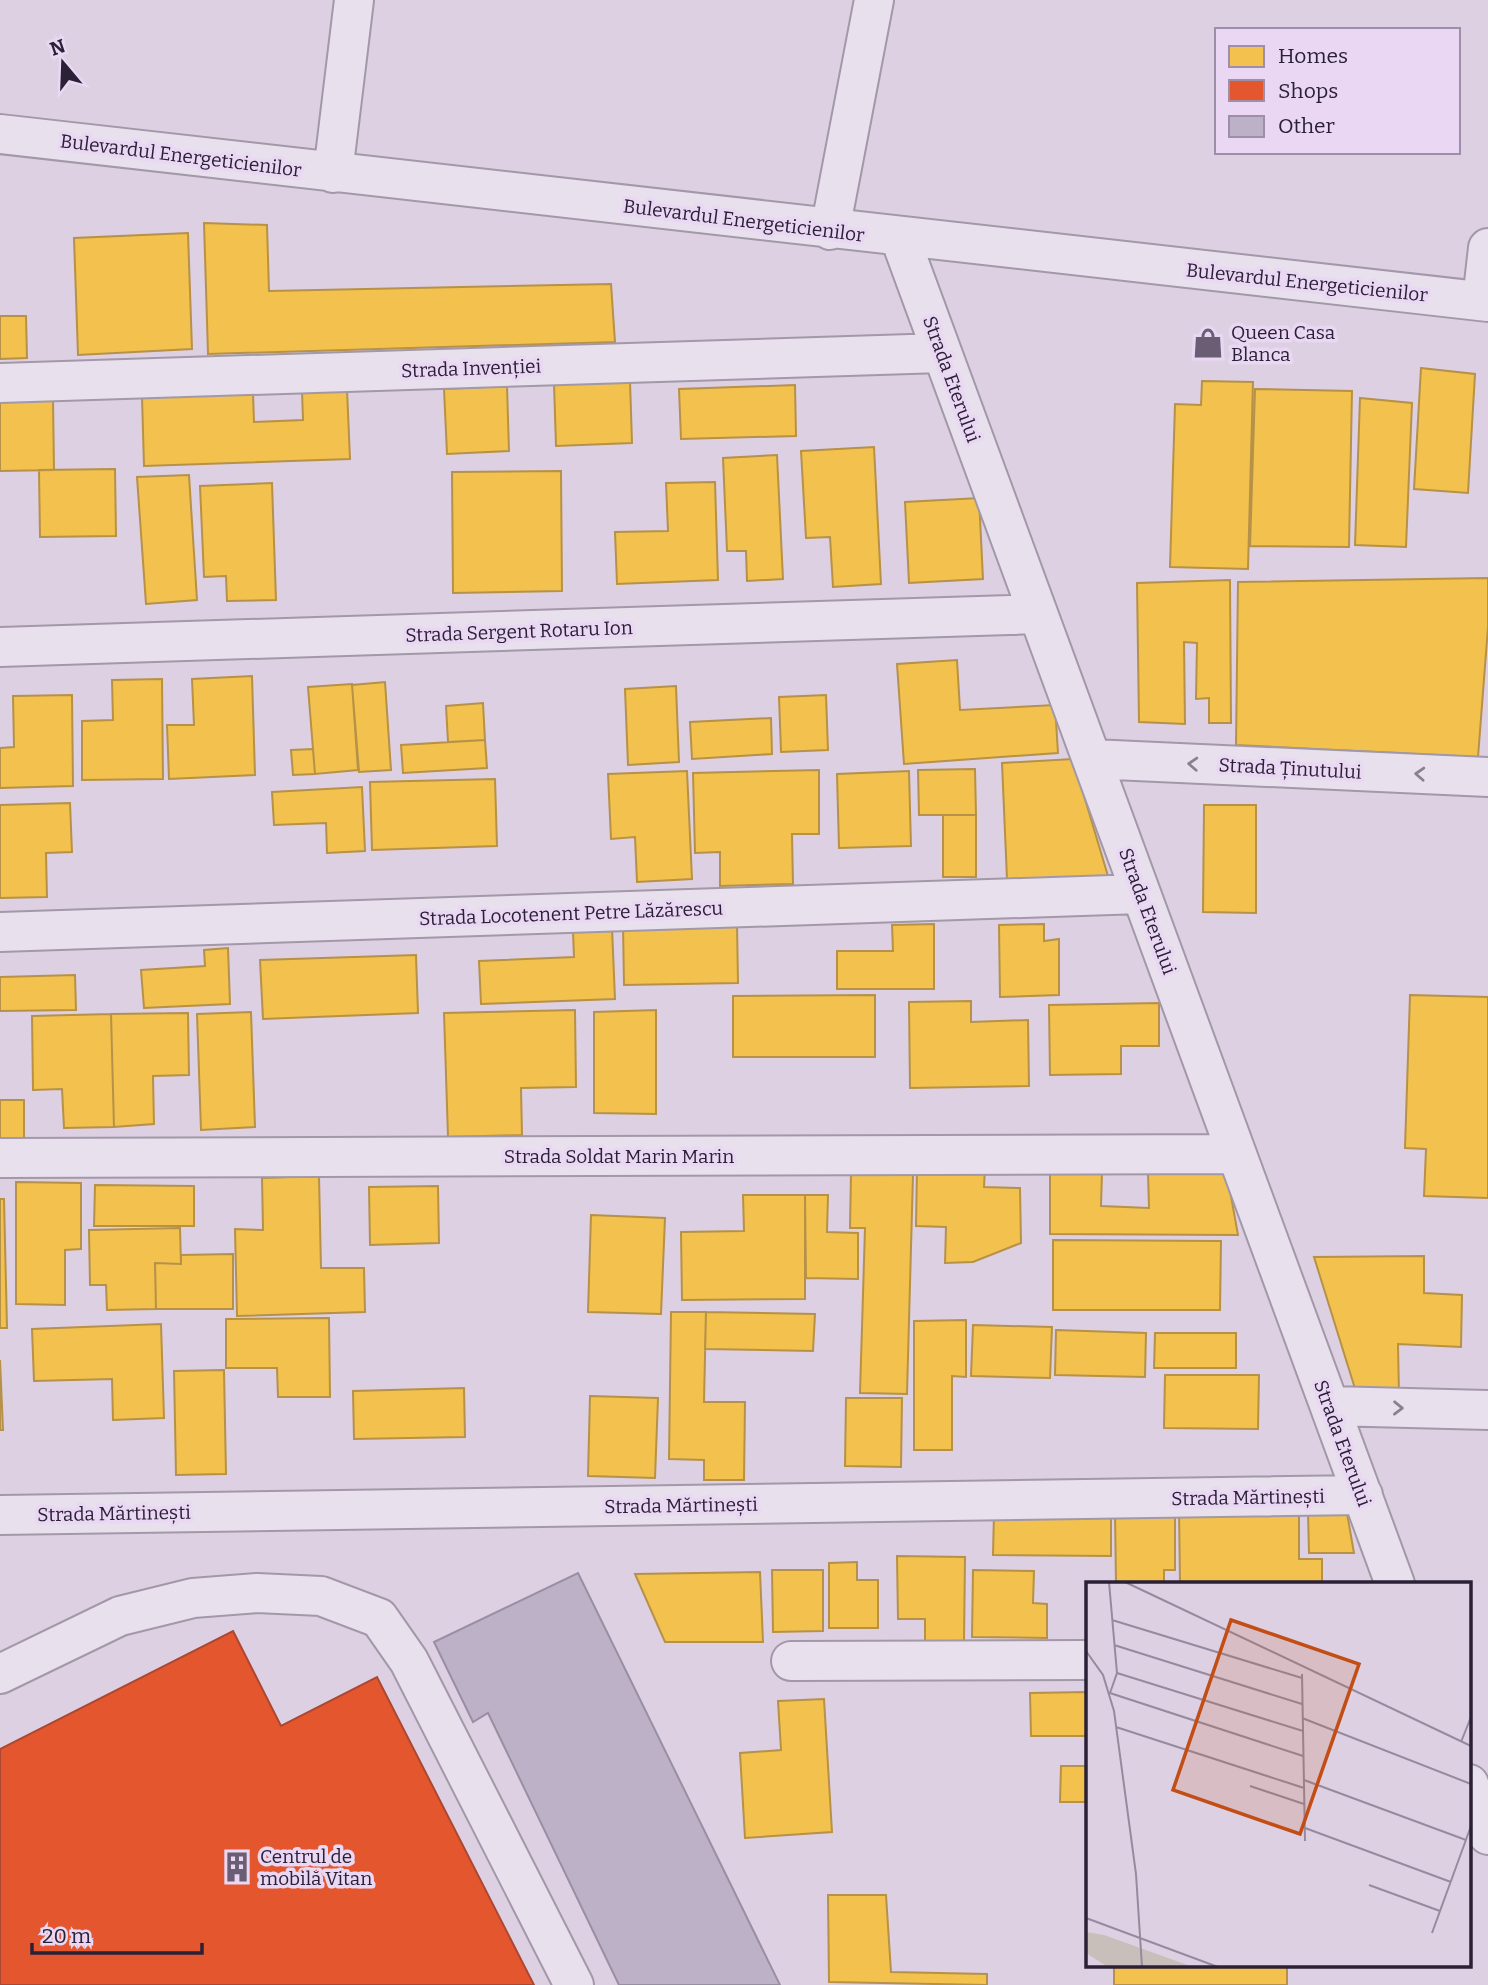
<svg xmlns="http://www.w3.org/2000/svg" width="1488" height="1985" viewBox="0 0 1488 1985" font-family="Bitter,serif">
<style>
.homes{fill:#f2c14e;stroke:#b69147;stroke-width:2}
.shops{fill:#e4572e;stroke:#ac4731;stroke-width:2}
.building{fill:#bcb1c7;stroke:#998fa3;stroke-width:2}
.lines{fill:none;stroke-linecap:round;stroke-linejoin:round}
.minor-casing{stroke:#a298a8;stroke-width:42}
.minor{stroke:#e8e0ec;stroke-width:38}
.oneway{stroke:#8a8092}
.labels{text-anchor:middle;stroke-width:7;stroke-linejoin:round;paint-order:stroke}
.street-label{font-size:19px;fill:#2b2137;stroke:#ead7f3}
.poi-label{font-size:19px;fill:#2b2137;stroke:#ead7f3;text-anchor:start}
.inset-road{fill:none;stroke:#968a9e;stroke-width:2}
.view{fill:#c24e15;fill-opacity:0.15;stroke:#c24e15;stroke-width:3.5}
.inset-edge{fill:none;stroke:#2b2137;stroke-width:3.5}
</style>
<rect width="100%" height="100%" fill="#ddd0e3"/>
<path class="homes" d="M 204,223 L 267,225 L 269,291 L 611,284 L 615,342 L 208,354 Z
M 188,233 L 192,349 L 78,355 L 74,238 Z
M 0,316 L 26,316 L 27,358 L 0,359 Z
M 1421,368 L 1475,374 L 1468,493 L 1414,489 Z
M 630,381 L 632,443 L 556,446 L 554,384 Z
M 1202,381 L 1253,382 L 1248,569 L 1170,567 L 1175,404 L 1201,405 Z
M 795,385 L 796,436 L 681,439 L 679,389 Z
M 507,386 L 509,451 L 447,454 L 444,389 Z
M 347,389 L 350,459 L 144,466 L 142,397 L 253,393 L 254,422 L 303,420 L 302,391 Z
M 1255,389 L 1352,391 L 1349,547 L 1250,546 Z
M 1360,398 L 1412,403 L 1406,547 L 1355,545 Z
M 53,399 L 54,470 L 0,471 L 0,400 Z
M 874,447 L 881,584 L 833,587 L 830,537 L 806,538 L 801,451 Z
M 777,455 L 783,579 L 747,581 L 746,551 L 727,551 L 723,458 Z
M 115,469 L 116,536 L 40,537 L 39,470 Z
M 561,471 L 562,591 L 453,593 L 452,472 Z
M 189,475 L 197,600 L 146,604 L 137,477 Z
M 715,482 L 718,580 L 617,584 L 615,532 L 668,531 L 666,483 Z
M 272,483 L 276,600 L 227,601 L 226,576 L 204,577 L 200,486 Z
M 979,498 L 983,579 L 909,583 L 905,502 Z
M 1488,578 L 1488,627 L 1478,757 L 1236,745 L 1238,582 Z
M 1230,580 L 1231,723 L 1209,723 L 1209,698 L 1196,699 L 1197,643 L 1184,642 L 1185,724 L 1139,722 L 1137,583 Z
M 957,660 L 960,710 L 1055,705 L 1058,753 L 904,764 L 897,664 Z
M 252,676 L 255,775 L 169,779 L 167,725 L 194,725 L 192,679 Z
M 162,679 L 163,779 L 82,780 L 82,721 L 113,720 L 112,680 Z
M 385,682 L 391,770 L 359,772 L 352,685 Z
M 352,684 L 358,770 L 315,774 L 308,687 Z
M 676,686 L 679,762 L 628,765 L 625,689 Z
M 72,695 L 73,786 L 0,788 L 0,748 L 14,747 L 13,696 Z
M 826,695 L 828,750 L 781,752 L 779,697 Z
M 483,703 L 485,740 L 448,742 L 446,706 Z
M 771,718 L 772,754 L 692,759 L 690,722 Z
M 485,740 L 487,768 L 403,773 L 401,745 Z
M 313,749 L 315,774 L 293,775 L 291,750 Z
M 1073,759 L 1108,876 L 1007,879 L 1002,763 Z
M 975,769 L 976,815 L 919,815 L 918,770 Z
M 819,770 L 819,834 L 792,834 L 793,884 L 720,886 L 720,852 L 695,853 L 693,773 Z
M 687,771 L 692,879 L 637,882 L 635,837 L 611,839 L 608,774 Z
M 909,771 L 911,846 L 839,848 L 837,774 Z
M 495,779 L 497,846 L 372,850 L 370,782 Z
M 362,787 L 365,851 L 327,853 L 326,823 L 274,825 L 272,792 Z
M 70,803 L 72,852 L 46,853 L 47,897 L 0,898 L 0,805 Z
M 1204,805 L 1256,805 L 1256,913 L 1203,912 Z
M 943,815 L 976,815 L 976,877 L 943,877 Z
M 737,924 L 738,983 L 624,985 L 623,926 Z
M 934,924 L 934,989 L 837,989 L 837,951 L 893,951 L 892,925 Z
M 1044,924 L 1044,941 L 1059,939 L 1059,995 L 1000,997 L 999,925 Z
M 612,928 L 615,999 L 481,1004 L 479,961 L 574,957 L 573,931 Z
M 228,948 L 230,1004 L 144,1008 L 141,970 L 205,966 L 204,950 Z
M 416,955 L 418,1013 L 263,1019 L 260,960 Z
M 75,975 L 76,1010 L 0,1011 L 0,977 Z
M 875,995 L 875,1057 L 733,1057 L 733,996 Z
M 1410,995 L 1488,997 L 1488,1198 L 1424,1196 L 1426,1149 L 1405,1148 Z
M 971,1001 L 971,1022 L 1028,1020 L 1029,1086 L 910,1088 L 909,1002 Z
M 1159,1003 L 1159,1046 L 1121,1046 L 1121,1074 L 1050,1075 L 1049,1005 Z
M 575,1010 L 576,1087 L 521,1088 L 522,1135 L 448,1137 L 444,1013 Z
M 656,1010 L 656,1114 L 594,1113 L 594,1012 Z
M 251,1012 L 255,1127 L 201,1130 L 197,1014 Z
M 188,1013 L 189,1075 L 153,1076 L 154,1124 L 114,1127 L 111,1014 Z
M 111,1014 L 114,1127 L 64,1128 L 62,1089 L 33,1090 L 32,1016 Z
M 0,1100 L 24,1100 L 24,1142 L 0,1142 Z
M 917,1167 L 985,1168 L 984,1187 L 1020,1188 L 1021,1243 L 973,1262 L 945,1263 L 946,1227 L 916,1226 Z
M 1050,1171 L 1102,1172 L 1101,1206 L 1149,1208 L 1148,1173 L 1227,1174 L 1238,1235 L 1050,1234 Z
M 851,1173 L 913,1175 L 907,1394 L 860,1393 L 865,1228 L 850,1228 Z
M 319,1176 L 321,1268 L 364,1268 L 365,1312 L 237,1316 L 235,1229 L 263,1230 L 262,1178 Z
M 16,1182 L 81,1183 L 81,1249 L 65,1250 L 65,1305 L 16,1304 Z
M 95,1185 L 194,1186 L 194,1226 L 94,1226 Z
M 438,1186 L 439,1243 L 370,1245 L 369,1187 Z
M 743,1195 L 805,1195 L 805,1299 L 682,1300 L 681,1232 L 744,1231 Z
M 805,1195 L 828,1195 L 827,1232 L 858,1233 L 858,1279 L 806,1278 Z
M 0,1199 L 4,1199 L 7,1328 L 0,1328 Z
M 591,1215 L 665,1218 L 661,1314 L 588,1312 Z
M 180,1228 L 181,1264 L 155,1263 L 156,1309 L 107,1310 L 106,1285 L 90,1285 L 89,1230 Z
M 1053,1240 L 1221,1241 L 1220,1310 L 1053,1310 Z
M 233,1254 L 233,1309 L 156,1309 L 155,1263 L 181,1264 L 181,1255 Z
M 1424,1256 L 1424,1293 L 1462,1295 L 1461,1347 L 1398,1344 L 1399,1394 L 1357,1395 L 1314,1257 Z
M 671,1312 L 706,1312 L 704,1402 L 745,1402 L 744,1480 L 704,1480 L 704,1460 L 669,1459 Z
M 706,1312 L 815,1314 L 813,1351 L 705,1349 Z
M 329,1318 L 330,1397 L 278,1397 L 277,1368 L 226,1368 L 226,1319 Z
M 966,1320 L 966,1377 L 952,1376 L 952,1450 L 914,1450 L 914,1321 Z
M 161,1324 L 164,1418 L 113,1420 L 112,1379 L 34,1381 L 32,1329 Z
M 973,1325 L 1052,1327 L 1050,1378 L 971,1376 Z
M 1056,1330 L 1146,1333 L 1145,1377 L 1055,1375 Z
M 1155,1333 L 1236,1333 L 1236,1368 L 1154,1368 Z
M 0,1360 L 3,1430 L 0,1430 Z
M 224,1370 L 226,1474 L 176,1475 L 174,1371 Z
M 1165,1375 L 1259,1375 L 1258,1429 L 1164,1428 Z
M 464,1388 L 465,1437 L 354,1439 L 353,1391 Z
M 590,1396 L 658,1398 L 655,1478 L 588,1476 Z
M 846,1398 L 902,1398 L 901,1467 L 845,1466 Z
M 1179,1508 L 1299,1509 L 1299,1559 L 1322,1559 L 1322,1584 L 1180,1584 Z
M 994,1513 L 1111,1514 L 1111,1556 L 993,1555 Z
M 1115,1513 L 1175,1513 L 1175,1570 L 1164,1570 L 1164,1584 L 1116,1584 Z
M 1308,1513 L 1347,1513 L 1354,1553 L 1309,1553 Z
M 897,1556 L 965,1557 L 964,1641 L 925,1642 L 925,1619 L 898,1619 Z
M 857,1562 L 857,1580 L 878,1580 L 878,1628 L 829,1628 L 829,1563 Z
M 772,1570 L 823,1570 L 823,1631 L 773,1632 Z
M 973,1570 L 1034,1571 L 1033,1603 L 1047,1604 L 1047,1638 L 972,1637 Z
M 760,1572 L 763,1642 L 665,1642 L 635,1574 Z
M 1087,1692 L 1087,1736 L 1031,1736 L 1030,1693 Z
M 824,1699 L 832,1832 L 745,1838 L 740,1753 L 781,1750 L 778,1701 Z
M 1061,1766 L 1087,1766 L 1087,1802 L 1060,1802 Z
M 828,1895 L 886,1895 L 891,1972 L 987,1974 L 987,1985 L 829,1982 Z
M 1114,1966 L 1287,1966 L 1287,1985 L 1114,1985 Z"/>
<path class="shops" d="M 233,1631 L 281,1726 L 377,1677 L 534,1985 L 0,1985 L 0,1749 Z"/>
<path class="building" d="M 578,1573 L 780,1985 L 619,1985 L 488,1713 L 473,1722 L 434,1642 Z"/>
<g class="lines">
<g class="minor-casing">
<path id="minor" d="M 0,134 L 1488,302
M 333,173 L 354,0
M 830,230 L 874,0
M 900,238 L 1395,1584
M 1482,301 L 1488,248
M 0,383 L 942,353
M 0,647 L 1038,614
M 1092,759 L 1488,777
M 0,932 L 1141,894
M 0,1158 L 1237,1154
M 1330,1406 L 1488,1410
M 0,1515 L 1363,1495
M 791,1661 L 1087,1660
M 0,1674 L 120,1616 L 193,1598 L 257,1593 L 321,1596 L 379,1618 L 409,1661 L 574,1985
M 1469,1784 L 1488,1835"/>
</g>
<use href="#minor" class="minor"/>
</g>
<defs><path id="oneway-chevron" d="M-2-3.5L2.5 0L-2 3.5" fill="none" stroke-width="1.6" stroke-linecap="round" stroke-linejoin="round" transform="scale(1.75)"/></defs>
<g class="oneway">
<use href="#oneway-chevron" transform="translate(1193 764) rotate(-177)"/>
<use href="#oneway-chevron" transform="translate(1420 774) rotate(-177)"/>
<use href="#oneway-chevron" transform="translate(1398 1408) rotate(1)"/>
</g>
<defs>
<g id="shop-bare" transform="scale(2.415)"><path d="M-5-2.5h2.3a2.7 3.5 0 0 1 5.4 0H5L5.5 6h-11ZM-1.5-2.5h3a1.5 2.3 0 0 0-3 0Z" fill="#695e73" stroke="#ead7f3" stroke-width="2.5" paint-order="stroke"/></g>
<g id="building-bare" transform="scale(2.415)"><path d="M-4-6H4V6H1V3H-1V6H-4ZM-2.5-4.3h1.7v1.8h-1.7ZM.8-4.3h1.7v1.8H.8ZM-2.5-1h1.7V.8h-1.7ZM.8-1h1.7V.8H.8Z" fill="#695e73" stroke="#ead7f3" stroke-width="2.5" paint-order="stroke"/></g>
</defs>
<g fill-rule="evenodd">
<use href="#shop-bare" x="1208" y="343"/>
<use href="#building-bare" x="237" y="1867"/>
</g>
<g class="labels">
<g class="street-label">
<text transform="translate(181 155) rotate(7)" y="7">Bulevardul Energeticienilor</text>
<text transform="translate(744 220) rotate(7)" y="7">Bulevardul Energeticienilor</text>
<text transform="translate(1307 282) rotate(6)" y="7">Bulevardul Energeticienilor</text>
<text transform="translate(471 368) rotate(-2)" y="7">Strada Invenției</text>
<text transform="translate(952 379) rotate(70)" y="7">Strada Eterului</text>
<text transform="translate(519 631) rotate(-2)" y="7">Strada Sergent Rotaru Ion</text>
<text transform="translate(1290 768) rotate(3)" y="7">Strada Ținutului</text>
<text transform="translate(1148 911) rotate(70)" y="7">Strada Eterului</text>
<text transform="translate(571 913) rotate(-2)" y="7">Strada Locotenent Petre Lăzărescu</text>
<text x="619" y="1163">Strada Soldat Marin Marin</text>
<text transform="translate(1343 1443) rotate(70)" y="7">Strada Eterului</text>
<text transform="translate(1248 1497) rotate(-1)" y="7">Strada Mărtinești</text>
<text transform="translate(681 1505) rotate(-1)" y="7">Strada Mărtinești</text>
<text transform="translate(114 1513) rotate(-1)" y="7">Strada Mărtinești</text>
</g>
<g class="poi-label">
<text x="1231" y="339">Queen Casa<tspan x="1231" dy="22">Blanca</tspan></text>
<text x="260" y="1863">Centrul de<tspan x="260" dy="22">mobilă Vitan</tspan></text>
</g>
</g>
<g transform="translate(1086 1582)">
<rect width="385" height="385" fill="#ddd0e3"/>
<path d="M 0,350 L 18,353 L 107,385 L 22,385 L 0,371 Z" fill="#c8bfba"/>
<path class="inset-road" d="M 23,0 L 31,91 L 24,111 L 217,174M 39,0 L 385,164M 26,38 L 216,96M 28,63 L 216,122M 0,69 L 17,93 L 28,129 L 50,292 L 56,385M 31,91 L 217,149M 216,92 L 219,259M 216,136 L 385,202M 30,145 L 218,206M 375,160 L 385,135M 218,198 L 380,258M 164,204 L 218,222M 219,246 L 365,300M 283,303 L 354,329M 0,336 L 132,385M 346,351 L 385,244"/>
<path class="view" d="M 145,38 L 273,82 L 214,252 L 87,208 Z"/>
<rect width="385" height="385" class="inset-edge"/>
</g>
<rect x="1215" y="28" width="245" height="126" fill="#ead7f3" stroke="#9e8ea8" stroke-width="2"/>
<rect x="1229" y="46" width="35" height="21" fill="#f2c14e" stroke="#9e8ea8" stroke-width="2"/>
<text x="1278" y="63" font-size="21" fill="#2b2137">Homes</text>
<rect x="1229" y="80" width="35" height="21" fill="#e4572e" stroke="#9e8ea8" stroke-width="2"/>
<text x="1278" y="98" font-size="21" fill="#2b2137">Shops</text>
<rect x="1229" y="116" width="35" height="21" fill="#bcb1c7" stroke="#9e8ea8" stroke-width="2"/>
<text x="1278" y="133" font-size="21" fill="#2b2137">Other</text>
<g transform="translate(63 63) rotate(341)" stroke="#ead7f3" stroke-width="5" paint-order="stroke">
<path d="M0-5L12 26L0 18L-12 26Z" fill="#2b2137"/>
<text y="-10" font-size="19" font-weight="bold" text-anchor="middle" fill="#2b2137">N</text>
</g>
<path d="M32 1943v10h170v-10" fill="none" stroke="#2b2137" stroke-width="3.5"/>
<text x="42" y="1943" font-size="21" fill="#2b2137" stroke="#ead7f3" stroke-width="5" paint-order="stroke">20 m</text>
</svg>
